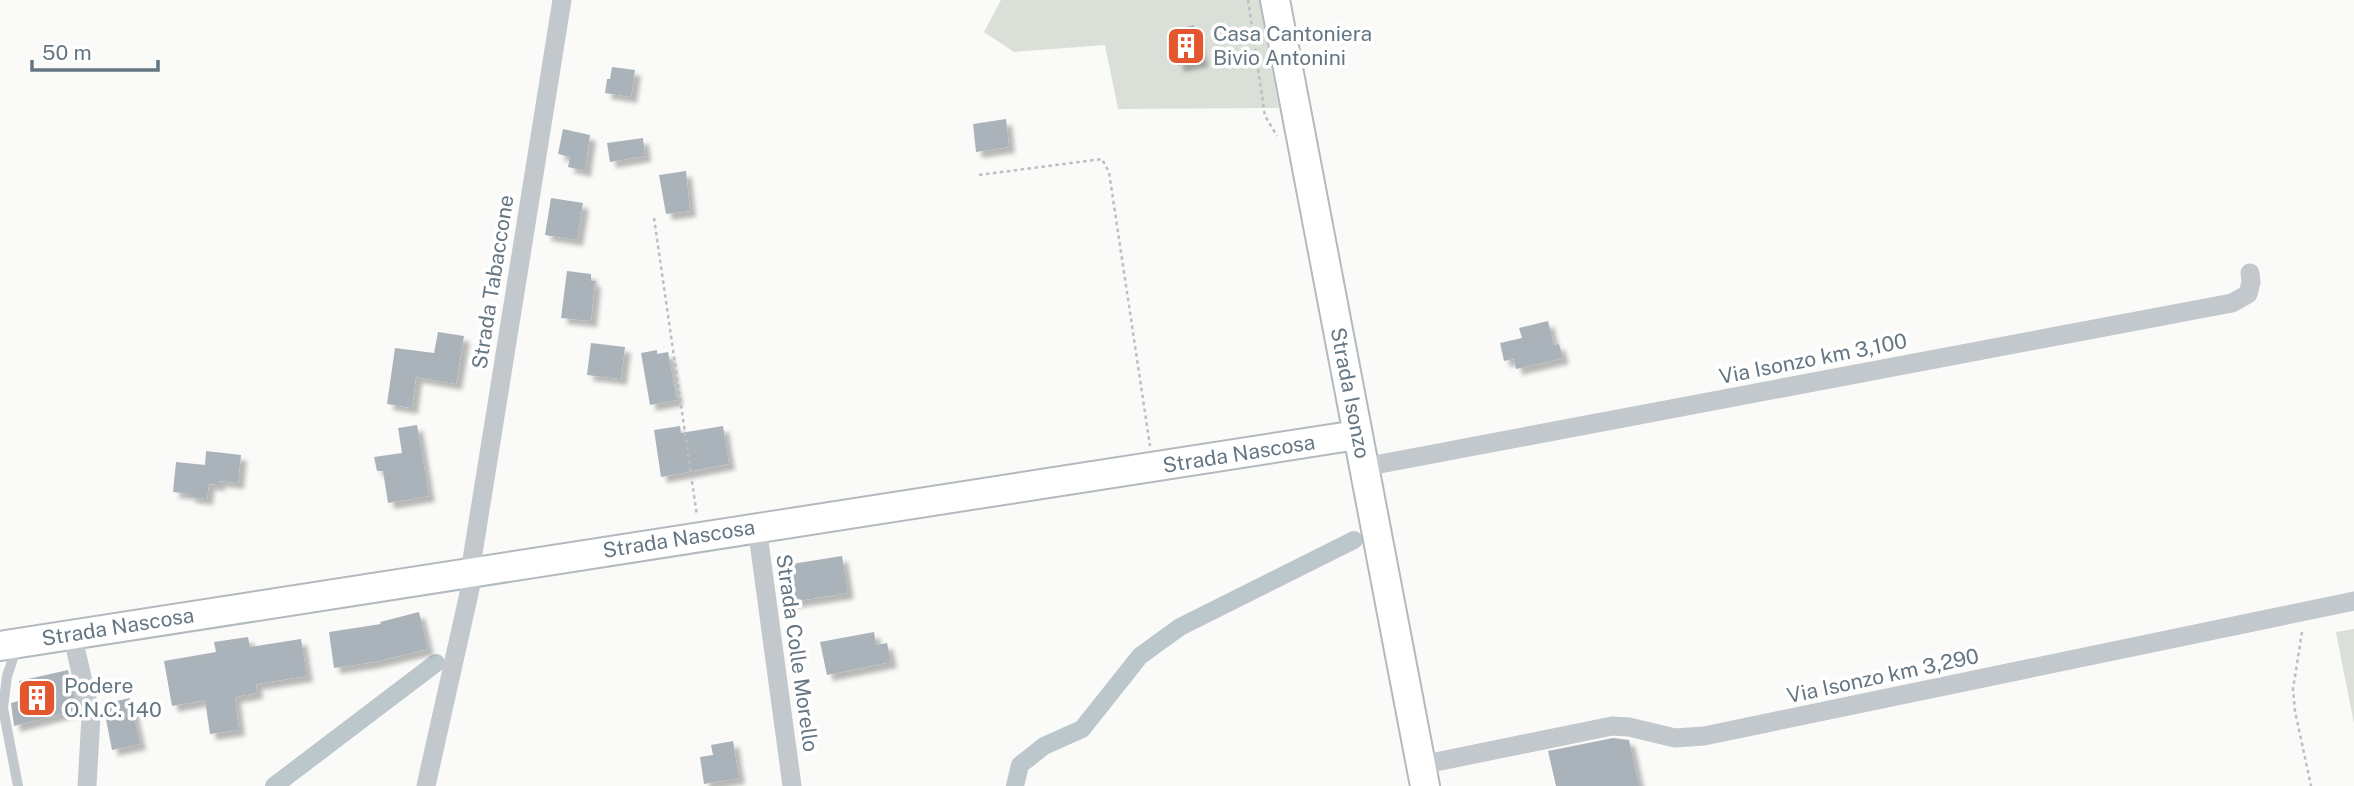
<svg xmlns="http://www.w3.org/2000/svg" width="2354" height="786" viewBox="0 0 2354 786" font-family="'Public Sans',sans-serif">
<style>
.green{fill:#dadfd7}
.lines{fill:none;stroke-linecap:round;stroke-linejoin:round}
.canal{stroke:#bbc7cb;stroke-width:18}
.building{fill:#aab3b9;filter:url(#shadow)}
.secondary-casing{stroke:#b3babf;stroke-width:32}
.path{stroke:#bbbfc2;stroke-width:2.5;stroke-dasharray:3.5 3.5;stroke-linecap:butt}
.lane{stroke:#c3c8cc;stroke-width:10}
.street{stroke:#c3c8cc;stroke-width:19}
.secondary{stroke:#fff;stroke-width:28}
.labels{text-anchor:middle;stroke-width:7;stroke-linejoin:round;paint-order:stroke}
.poi-label{font-size:21px;fill:#657683;stroke:#fff;text-anchor:start}
.street-label{font-size:21px;fill:#657683;stroke:#fff}
</style>
<defs>
<filter id="shadow"><feDropShadow dx="6" dy="6" stdDeviation="2" flood-color="#0004"/></filter>
</defs>
<rect width="100%" height="100%" fill="#fafaf8"/>
<path class="green" d="M 1001,0 L 1259,0 L 1279,108 L 1118,109 L 1105,45 L 1014,52 L 984,32 Z
M 2354,629 L 2354,724 L 2336,632 Z"/>
<g class="lines">
<path class="canal" d="M 274,786 L 436,663
M 1015,786 L 1020,765 L 1044,746 L 1082,729 L 1140,656 L 1180,627 L 1354,540"/>
</g>
<path class="building" d="M 1194,25 L 1202,61 L 1178,66 L 1170,31 Z
M 612,67 L 635,70 L 631,97 L 605,93 L 607,79 L 610,79 Z
M 1006,119 L 1009,147 L 976,152 L 973,124 Z
M 563,129 L 590,135 L 585,171 L 568,167 L 570,157 L 558,154 Z
M 643,138 L 645,156 L 610,162 L 607,143 Z
M 686,171 L 690,211 L 666,214 L 659,175 Z
M 551,198 L 583,203 L 577,240 L 545,235 Z
M 567,271 L 591,274 L 591,281 L 595,281 L 591,321 L 561,318 Z
M 1548,321 L 1554,345 L 1559,344 L 1563,358 L 1516,369 L 1514,359 L 1504,361 L 1500,343 L 1522,338 L 1519,328 Z
M 438,332 L 464,336 L 456,384 L 416,377 L 412,408 L 387,404 L 395,348 L 434,353 Z
M 591,343 L 625,347 L 621,379 L 587,375 Z
M 657,350 L 657,354 L 668,352 L 677,400 L 650,405 L 641,353 Z
M 417,425 L 429,496 L 388,503 L 383,471 L 377,471 L 374,457 L 402,453 L 398,428 Z
M 680,426 L 681,433 L 723,426 L 729,464 L 661,477 L 654,430 Z
M 206,451 L 241,455 L 238,483 L 219,481 L 219,485 L 209,484 L 207,499 L 189,497 L 190,494 L 173,492 L 176,462 L 205,465 Z
M 842,556 L 848,593 L 785,603 L 779,566 Z
M 419,612 L 428,649 L 374,662 L 334,668 L 329,632 L 381,624 L 380,622 Z
M 874,632 L 876,645 L 887,643 L 891,662 L 827,675 L 820,642 Z
M 248,637 L 250,647 L 301,639 L 307,676 L 256,684 L 257,693 L 235,697 L 239,730 L 210,734 L 205,700 L 172,706 L 164,661 L 216,652 L 214,642 Z
M 68,670 L 77,710 L 14,726 L 11,703 L 23,700 L 19,681 Z
M 130,698 L 140,744 L 112,750 L 103,704 Z
M 1613,738 L 1629,740 L 1639,786 L 1556,786 L 1548,751 Z
M 733,741 L 739,778 L 704,784 L 700,757 L 713,755 L 711,745 Z"/>
<g class="lines">
<g class="secondary-casing">
<path id="secondary" d="M 1275,0 L 1425,786
M 0,646 L 1357,435"/>
</g>
<path class="path" d="M 1248,0 L 1265,116 L 1277,136
M 979,175 L 1102,159 L 1109,172 L 1150,446
M 654,218 L 697,516
M 2302,632 L 2293,689 L 2295,711 L 2311,786"/>
<path class="lane" d="M 17,647 L 7,676 L 3,708 L 18,786"/>
<path class="street" d="M 1364,467 L 2232,303 L 2248,294 L 2251,282 L 2250,273
M 757,527 L 792,786
M 470,572 L 562,0
M 72,634 L 91,716 L 87,786
M 1421,765 L 1612,726 L 1629,727 L 1675,738 L 1704,736 L 2354,601
M 426,786 L 474,571"/>
<use href="#secondary" class="secondary"/>
</g>
<defs>
<g id="building-square" transform="scale(2.0125)"><rect x="-9" y="-9" width="18" height="18" rx="4" fill="#e4572e" stroke="#fff"/><path d="M-4-6H4V6H1V3H-1V6H-4ZM-2.5-4.3h1.7v1.8h-1.7ZM.8-4.3h1.7v1.8H.8ZM-2.5-1h1.7V.8h-1.7ZM.8-1h1.7V.8H.8Z" fill="#fff"/></g>
</defs>
<g fill-rule="evenodd">
<use href="#building-square" x="1186" y="46"/>
<use href="#building-square" x="37" y="698"/>
</g>
<g class="labels">
<g class="poi-label">
<text x="1213" y="41">Casa Cantoniera<tspan x="1213" dy="24">Bivio Antonini</tspan></text>
<text x="64" y="693">Podere<tspan x="64" dy="24">O.N.C. 140</tspan></text>
</g>
<g class="street-label">
<text transform="translate(493 282) rotate(-81)" y="7">Strada Tabaccone</text>
<text transform="translate(1813 359) rotate(-11)" y="7">Via Isonzo km 3,100</text>
<text transform="translate(1350 393) rotate(79)" y="7">Strada Isonzo</text>
<text transform="translate(1239 454) rotate(-9)" y="7">Strada Nascosa</text>
<text transform="translate(679 539) rotate(-9)" y="7">Strada Nascosa</text>
<text transform="translate(118 627) rotate(-9)" y="7">Strada Nascosa</text>
<text transform="translate(797 653) rotate(82)" y="7">Strada Colle Morello</text>
<text transform="translate(1883 676) rotate(-12)" y="7">Via Isonzo km 3,290</text>
</g>
</g>
<path d="M32 60v10h126v-10" fill="none" stroke="#657683" stroke-width="3.5"/>
<text x="42" y="60" font-size="21" fill="#657683" stroke="#ffffff" stroke-width="5" paint-order="stroke">50 m</text>
</svg>
